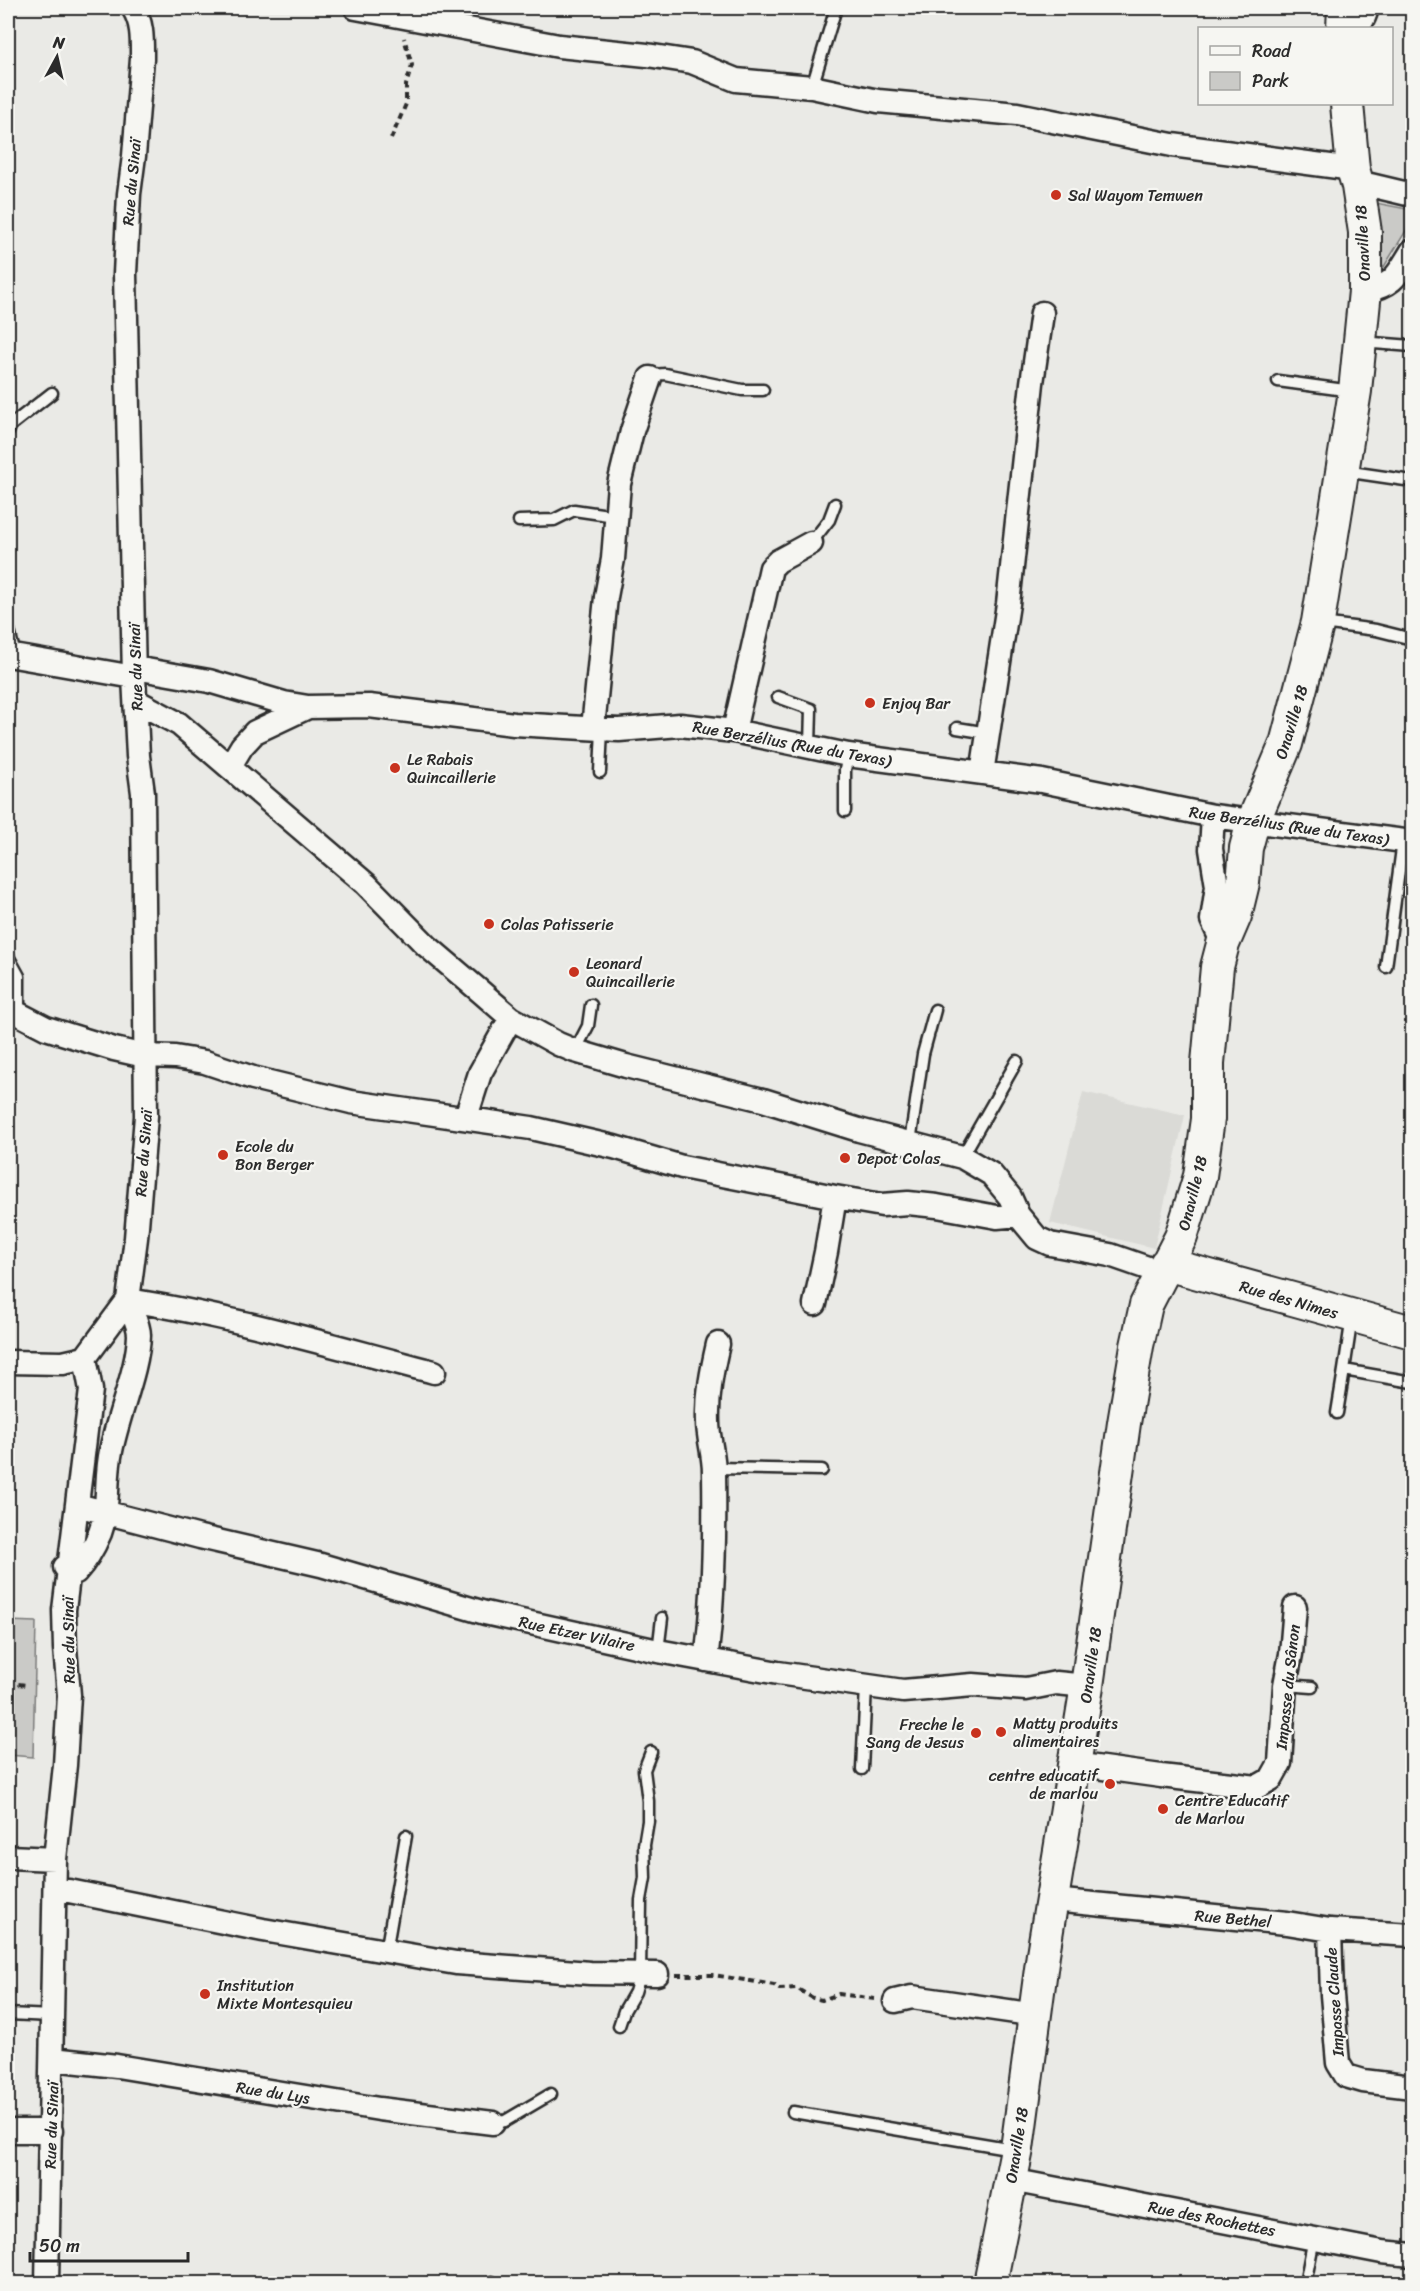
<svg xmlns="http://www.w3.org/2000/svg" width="1420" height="2291" viewBox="0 0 1420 2291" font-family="Sriracha,sans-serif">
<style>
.built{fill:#dadad6}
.green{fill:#cacac7;stroke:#7a7a79;stroke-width:1.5}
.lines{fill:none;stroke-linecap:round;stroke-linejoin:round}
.lane-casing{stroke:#2b2b2b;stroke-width:15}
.street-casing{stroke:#2b2b2b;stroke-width:27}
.secondary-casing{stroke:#2b2b2b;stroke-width:36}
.path{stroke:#2b2b2b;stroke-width:4;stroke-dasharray:6 4.5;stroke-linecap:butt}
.lane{stroke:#f6f6f2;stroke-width:10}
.street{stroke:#f6f6f2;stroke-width:22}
.secondary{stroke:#f6f6f2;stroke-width:32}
.poi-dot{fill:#c8321e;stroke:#f6f6f2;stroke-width:2}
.labels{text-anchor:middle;stroke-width:4.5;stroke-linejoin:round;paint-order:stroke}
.street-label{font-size:16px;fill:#2b2b2b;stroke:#f6f6f2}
.poi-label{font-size:16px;fill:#2b2b2b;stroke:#f6f6f2;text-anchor:start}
</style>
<rect width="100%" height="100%" fill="#eaeae6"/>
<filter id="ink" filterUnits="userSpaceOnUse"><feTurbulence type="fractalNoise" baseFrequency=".0167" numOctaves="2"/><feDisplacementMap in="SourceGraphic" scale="12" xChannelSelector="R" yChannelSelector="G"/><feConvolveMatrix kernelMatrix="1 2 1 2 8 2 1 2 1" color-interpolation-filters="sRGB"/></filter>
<g filter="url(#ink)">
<path class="built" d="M 1083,1092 L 1185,1115 L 1154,1248 L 1050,1223 Z"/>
<path class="green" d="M 1376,203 L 1412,210 L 1412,221 L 1382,270 Z
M 8,1621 L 36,1622 L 33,1757 L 8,1755 Z"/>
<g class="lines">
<g class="lane-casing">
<path id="lane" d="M 812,87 L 836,8
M 1361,342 L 1412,346
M 650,378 L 652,375 L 665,374 L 742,390 L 763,390
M 1278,381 L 1352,391
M 8,432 L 11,425 L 52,393
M 1344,471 L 1412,481
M 519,521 L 554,520 L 574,510 L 615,516
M 811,543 L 829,520 L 835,504
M 1322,623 L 1376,630 L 1412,639
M 8,626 L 15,656
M 778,697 L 811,709 L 810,746
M 957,728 L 988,733
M 600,772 L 602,729
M 845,811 L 845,770 L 848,755
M 8,956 L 19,976 L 19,1014
M 1386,967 L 1403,841
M 575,1051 L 588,1026 L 591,1005
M 910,1142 L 923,1054 L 935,1010
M 962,1157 L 1017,1061
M 1344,1370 L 1352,1317
M 1337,1413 L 1344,1370 L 1412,1382
M 714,1468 L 822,1470
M 658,1651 L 662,1618
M 1285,1685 L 1312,1687
M 862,1769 L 866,1687
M 386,1952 L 406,1836
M 8,2014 L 52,2016
M 619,2026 L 624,2011 L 635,1992 L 640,1975 L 641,1900 L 645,1878 L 644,1845 L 648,1821 L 648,1801 L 644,1770 L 651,1752
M 793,2112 L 1013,2149
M 493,2123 L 505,2121 L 551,2094
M 492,2284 L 492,2282
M 1305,2284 L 1314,2238"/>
</g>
<g class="street-casing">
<path id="street" d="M 356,8 L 559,46 L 647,55 L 692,62 L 736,80 L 812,87 L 878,101 L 1017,114 L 1172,145 L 1353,169
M 1354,28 C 1362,25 1365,16 1367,8
M 1358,186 L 1370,185 L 1412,195
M 1365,291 C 1395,285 1397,275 1412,251
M 8,655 L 134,677
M 135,668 L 209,681 L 284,703 L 308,707 L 369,706 L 514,724 L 619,730 L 680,725 L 734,731 L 848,755 L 1042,781 L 1213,816 L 1412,842
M 136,701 L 179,724 L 366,884 L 427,946 L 481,992 L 511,1018 L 558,1044 L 575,1051 L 626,1066 L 763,1100 L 859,1130 L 962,1157 L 991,1174 L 1010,1197 L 1018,1215 L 1037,1238 L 1050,1244 L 1110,1255 L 1162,1273
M 593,728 L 606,597 L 613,559 L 619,484 L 632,431 L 650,378
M 734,731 L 771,568 L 778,561 L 811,543
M 230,766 L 242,746 L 255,732 L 308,707
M 982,773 L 1008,604 L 1032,383 L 1042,313
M 1213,816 L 1211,849 L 1217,886 L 1212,920 L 1223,944
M 8,1012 L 19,1014 L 46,1028 L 114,1049 L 145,1056 L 175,1057 L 205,1062 L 253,1078 L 351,1102 L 531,1128 L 614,1147 L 682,1167 L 835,1197 L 882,1205 L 908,1203 L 937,1206 L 997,1217 L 1018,1215
M 466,1117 L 480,1073 L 511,1018
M 815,1304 L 826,1252 L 835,1197
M 8,1362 L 63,1363 L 85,1358
M 77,1505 L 200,1537 L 321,1565 L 485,1613 L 658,1651 L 778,1673 L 903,1691 L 973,1685 L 1026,1689 L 1056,1683 L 1087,1686
M 65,1567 L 69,1572 L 76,1572 C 87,1560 94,1547 100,1533 C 110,1506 105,1478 111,1451 C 118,1414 138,1370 139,1335 C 139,1324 131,1310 128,1300 C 231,1316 333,1346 434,1372
M 706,1660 C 714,1598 715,1534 714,1472 C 714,1455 708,1438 708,1422 C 707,1395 712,1370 718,1344
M 1074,1764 L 1161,1776 L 1257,1787 L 1271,1779 L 1280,1763 L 1285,1685 L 1291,1654 L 1295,1607
M 8,1857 L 55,1859
M 55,1891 L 69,1891 L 263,1930 L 456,1963 L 590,1973 L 657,1974
M 1053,1900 L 1287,1923 L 1330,1930 L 1412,1935
M 1330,1930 L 1332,1995 L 1338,2063 L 1346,2076 L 1363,2081 L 1412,2087
M 895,2001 L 912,1997 L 1036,2015
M 52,2059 L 117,2066 L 379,2109 L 493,2123
M 8,2131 L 51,2131
M 1011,2180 L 1382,2252 L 1412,2255
M 47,2284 L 55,1859 L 65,1765 L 69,1695 L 65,1648 L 64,1610 L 91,1390 L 85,1358 L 128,1300 L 136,1238 L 146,1116 L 143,793 L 138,756 L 134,677 L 125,274 L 129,194 L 134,156 L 142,59 C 142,41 143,23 133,8"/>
</g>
<g class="secondary-casing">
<path id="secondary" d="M 1343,28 L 1344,8
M 1166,1264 L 1412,1332
M 990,2284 L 1017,2149 L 1043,1954 L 1087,1686 L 1124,1423 L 1137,1346 L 1146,1305 L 1181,1237 L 1200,1176 L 1208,1119 L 1208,1063 L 1217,967 L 1223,944 L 1235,916 L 1243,883 L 1246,848 L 1253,822 L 1286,744 L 1318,622 L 1355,391 L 1365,291 L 1365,232 L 1358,186 L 1353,169 L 1347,104"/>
</g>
<path class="path" d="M 391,139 L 406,104 L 406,85 L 412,65 L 404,38
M 8,1683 L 27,1685
M 676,1975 L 714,1975 L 774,1985 L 779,1989 L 796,1988 L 813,1998 L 822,2000 L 839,1994 L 875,1999"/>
<use href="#lane" class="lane"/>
<use href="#street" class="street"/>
<use href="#secondary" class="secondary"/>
</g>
</g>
<g class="poi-dot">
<circle cx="1056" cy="195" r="6"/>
<circle cx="870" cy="703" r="6"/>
<circle cx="395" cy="768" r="6"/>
<circle cx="489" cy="924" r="6"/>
<circle cx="574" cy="972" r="6"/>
<circle cx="223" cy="1155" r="6"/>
<circle cx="845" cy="1158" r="6"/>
<circle cx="1001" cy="1732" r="6"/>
<circle cx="976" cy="1733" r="6"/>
<circle cx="1110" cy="1784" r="6"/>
<circle cx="1163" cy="1809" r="6"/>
<circle cx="205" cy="1994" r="6"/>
</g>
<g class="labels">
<g class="street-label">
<text transform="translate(131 182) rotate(-85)" y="6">Rue du Sinaï</text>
<text transform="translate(1362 243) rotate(-93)" y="6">Onaville 18</text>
<text transform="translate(135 667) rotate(-92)" y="6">Rue du Sinaï</text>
<text transform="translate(1291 722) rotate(-73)" y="6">Onaville 18</text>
<text transform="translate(792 743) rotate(10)" y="6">Rue Berzélius (Rue du Texas)</text>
<text transform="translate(1289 825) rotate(8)" y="6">Rue Berzélius (Rue du Texas)</text>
<text transform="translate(143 1153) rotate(-86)" y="6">Rue du Sinaï</text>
<text transform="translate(1192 1193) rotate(-76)" y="6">Onaville 18</text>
<text transform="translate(1289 1299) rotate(16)" y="6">Rue des Nimes</text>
<text transform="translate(577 1633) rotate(12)" y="6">Rue Etzer Vilaire</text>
<text transform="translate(68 1640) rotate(-91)" y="6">Rue du Sinaï</text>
<text transform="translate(1090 1665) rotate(-82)" y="6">Onaville 18</text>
<text transform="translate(1287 1687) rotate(-84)" y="6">Impasse du Sânon</text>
<text transform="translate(1233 1918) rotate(5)" y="6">Rue Bethel</text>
<text transform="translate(1334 2002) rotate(-94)" y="6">Impasse Claude</text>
<text transform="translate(273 2092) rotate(9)" y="6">Rue du Lys</text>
<text transform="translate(51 2125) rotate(-88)" y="6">Rue du Sinaï</text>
<text transform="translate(1016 2145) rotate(-81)" y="6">Onaville 18</text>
<text transform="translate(1212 2218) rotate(11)" y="6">Rue des Rochettes</text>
</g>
<g class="poi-label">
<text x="1068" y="201">Sal Wayom Temwen</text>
<text x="882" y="709">Enjoy Bar</text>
<text x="407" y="765">Le Rabais<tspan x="407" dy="18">Quincaillerie</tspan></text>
<text x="501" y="930">Colas Patisserie</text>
<text x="586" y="969">Leonard<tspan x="586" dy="18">Quincaillerie</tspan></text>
<text x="235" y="1152">Ecole du<tspan x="235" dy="18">Bon Berger</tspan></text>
<text x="857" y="1164">Depot Colas</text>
<text x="1013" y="1729">Matty produits<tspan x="1013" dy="18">alimentaires</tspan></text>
<text x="964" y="1730" text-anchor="end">Freche le<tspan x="964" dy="18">Sang de Jesus</tspan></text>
<text x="1098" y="1781" text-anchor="end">centre educatif<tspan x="1098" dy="18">de marlou</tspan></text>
<text x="1175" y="1806">Centre Educatif<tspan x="1175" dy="18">de Marlou</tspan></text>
<text x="217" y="1991">Institution<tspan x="217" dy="18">Mixte Montesquieu</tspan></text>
</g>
</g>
<rect width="1420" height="2291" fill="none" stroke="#f6f6f2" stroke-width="30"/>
<rect x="15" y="15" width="1390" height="2261" fill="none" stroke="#2b2b2b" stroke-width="2" filter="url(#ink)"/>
<rect x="1198" y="27" width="195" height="78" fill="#f6f6f2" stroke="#a5a5a2" stroke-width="1.5"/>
<rect x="1210" y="46" width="30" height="9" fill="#f6f6f2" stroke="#a5a5a2" stroke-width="1.5"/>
<text x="1252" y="57" font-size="18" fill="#2b2b2b">Road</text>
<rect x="1210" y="72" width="30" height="18" fill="#cacac7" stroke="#a5a5a2" stroke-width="1.5"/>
<text x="1252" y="87" font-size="18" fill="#2b2b2b">Park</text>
<g transform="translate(57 57) rotate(8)" stroke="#f6f6f2" stroke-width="4.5" paint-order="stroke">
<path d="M0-4.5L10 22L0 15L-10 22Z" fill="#2b2b2b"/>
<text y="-9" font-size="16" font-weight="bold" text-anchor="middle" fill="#2b2b2b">N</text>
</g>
<path d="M30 2252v9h158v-9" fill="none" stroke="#2b2b2b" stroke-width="3"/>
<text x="39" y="2252" font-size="18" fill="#2b2b2b" stroke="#f6f6f2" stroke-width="4.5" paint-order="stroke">50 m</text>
</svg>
